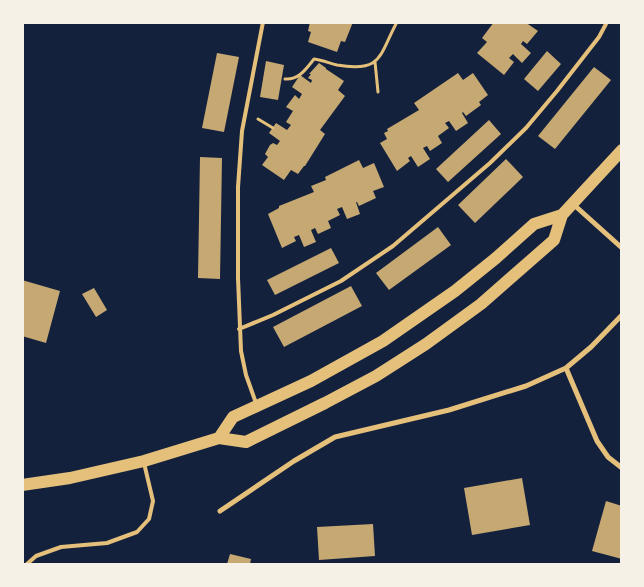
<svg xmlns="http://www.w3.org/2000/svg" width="644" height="587" viewBox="0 0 644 587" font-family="'Alegreya Sans',sans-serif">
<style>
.building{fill:#c6a872}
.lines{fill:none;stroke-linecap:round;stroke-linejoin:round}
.path{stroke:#e5c07b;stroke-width:3}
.service{stroke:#e5c07b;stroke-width:4}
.minor{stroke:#e5c07b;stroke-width:5}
.primary{stroke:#e5c07b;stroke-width:12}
</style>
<rect width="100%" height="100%" fill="#14213d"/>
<path class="building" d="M 310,22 L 353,22 L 345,42 L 341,41 L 337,52 L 308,42 L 311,32 L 308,31 Z
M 494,22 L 525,22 L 538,31 L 527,44 L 523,41 L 521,44 L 531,53 L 522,63 L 513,54 L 509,58 L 514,62 L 504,75 L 477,53 L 487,42 L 482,38 Z
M 547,51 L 561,64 L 538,91 L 524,79 Z
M 217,53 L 239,57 L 224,132 L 202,128 Z
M 266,61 L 284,65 L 278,100 L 260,97 Z
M 319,63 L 326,68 L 326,69 L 344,81 L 338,90 L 345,96 L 320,130 L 325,134 L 305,166 L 304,166 L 298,174 L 291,170 L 284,180 L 262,165 L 268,157 L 265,154 L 270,145 L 273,143 L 277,145 L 280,141 L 269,133 L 276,123 L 287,130 L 291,125 L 286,122 L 293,111 L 286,107 L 295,95 L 299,99 L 302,94 L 292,87 L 300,75 L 311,83 L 312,80 L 308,78 L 311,74 L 309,74 Z
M 594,67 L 611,80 L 555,149 L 538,136 Z
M 458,73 L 463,80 L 473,73 L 488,95 L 479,102 L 481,105 L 466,116 L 463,112 L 462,113 L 468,123 L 456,131 L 449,121 L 445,123 L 449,128 L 438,136 L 442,143 L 430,151 L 427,146 L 423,148 L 430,159 L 418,167 L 411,156 L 408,158 L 410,161 L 397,171 L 380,143 L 387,139 L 384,133 L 388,131 L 387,129 L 419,110 L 414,103 Z
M 489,120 L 501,134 L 448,182 L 436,169 Z
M 200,157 L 222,158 L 220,279 L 198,278 Z
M 506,159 L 523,177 L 475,223 L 458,205 Z
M 359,160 L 363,168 L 374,163 L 384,187 L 373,191 L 376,198 L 359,206 L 357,202 L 356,202 L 360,214 L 347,219 L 342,207 L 337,209 L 340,215 L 328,221 L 331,228 L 318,234 L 315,228 L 311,230 L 316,242 L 304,247 L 299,235 L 294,237 L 296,241 L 282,248 L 268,214 L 279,208 L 279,206 L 314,192 L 311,186 L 326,180 L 325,177 Z
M 438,227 L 451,245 L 389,290 L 376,273 Z
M 331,248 L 339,263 L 275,295 L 267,280 Z
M 22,280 L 60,291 L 46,343 L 22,336 Z
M 351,286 L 362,306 L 284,347 L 273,327 Z
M 94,288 L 107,310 L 96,317 L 82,294 Z
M 522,478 L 530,525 L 472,535 L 464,488 Z
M 606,501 L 622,506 L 622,559 L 592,551 Z
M 373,524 L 375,556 L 319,560 L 317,527 Z
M 230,554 L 251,559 L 250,564 L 227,564 Z"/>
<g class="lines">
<path class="path" d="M 375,62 L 378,92
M 285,79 C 299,80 306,69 314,59 C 322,60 329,63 337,65 C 383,73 379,55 397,22
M 258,119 L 273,128"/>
<path class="service" d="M 239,329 L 273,315 L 341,281 L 393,246 L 490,163 L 526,128 L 557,91 L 599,37 L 607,22
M 256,403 L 246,375 L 241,351 L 238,278 L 238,187 L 242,131 L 263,22
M 27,564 L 36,556 L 61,547 L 107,543 L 137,532 L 149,519 L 153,501 L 144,463"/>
<path class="minor" d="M 573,204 L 622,248
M 566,368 L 597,441 L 608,457 L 622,468
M 220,511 L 294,461 L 335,437 L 449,410 L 526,386 L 566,368 L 591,347 L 622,315"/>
<path class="primary" d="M 219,438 L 233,417 L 311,381 L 383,341 L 455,291 L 496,258 L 534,224 L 562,215
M 22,485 L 70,478 L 144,461 L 219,438 L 246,442 L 325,403 L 376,376 L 426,344 L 481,304 L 554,240 L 562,215 L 622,150"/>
</g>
<rect width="644" height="587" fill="none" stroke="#f6f1e7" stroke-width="48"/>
</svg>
